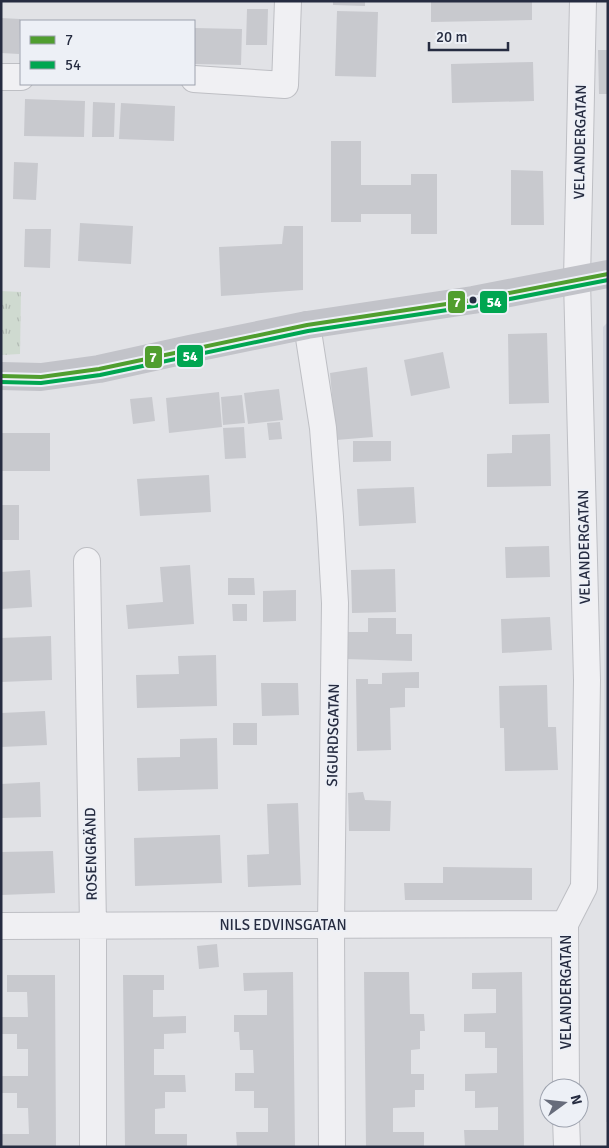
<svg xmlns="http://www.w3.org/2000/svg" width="609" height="1148" viewBox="0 0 609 1148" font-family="Signika,sans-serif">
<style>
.built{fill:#d0d3dc}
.grass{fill:url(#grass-tufts)}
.building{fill:#c8c9ce}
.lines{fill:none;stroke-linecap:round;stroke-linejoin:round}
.street-casing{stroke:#bebfc4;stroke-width:28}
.street{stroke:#f0f0f3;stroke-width:26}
.secondary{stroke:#c2c3c9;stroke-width:28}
.bus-1-casing{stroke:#edf0f6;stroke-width:8}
.bus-2-casing{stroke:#edf0f6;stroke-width:8}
.bus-1{stroke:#509e2f;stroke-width:4}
.bus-2{stroke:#00a651;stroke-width:4}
.bus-dot{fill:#262c41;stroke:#edf0f6;stroke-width:2}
.labels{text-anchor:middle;stroke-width:4;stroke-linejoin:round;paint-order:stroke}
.street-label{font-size:15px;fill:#262c41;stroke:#edf0f6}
.line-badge{stroke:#edf0f6;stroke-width:2}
.badge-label{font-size:14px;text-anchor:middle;font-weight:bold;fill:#fff}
</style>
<defs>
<pattern id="grass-tufts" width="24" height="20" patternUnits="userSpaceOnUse" patternTransform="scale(1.25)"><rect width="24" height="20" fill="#cfdad0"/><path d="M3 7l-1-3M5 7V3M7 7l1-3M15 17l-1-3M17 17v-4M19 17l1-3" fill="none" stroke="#b2bbb4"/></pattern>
</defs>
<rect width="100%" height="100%" fill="#e1e2e6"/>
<path class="built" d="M 608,322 L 608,1122 L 606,1122 L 603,327 Z"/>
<path class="grass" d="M 1,291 L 21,292 L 20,354 L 1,355 Z"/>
<path class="building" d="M 333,1 L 365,1 L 365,6 L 333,5 Z
M 431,1 L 532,1 L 532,20 L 431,22 Z
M 247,9 L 268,9 L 267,45 L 246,45 Z
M 337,11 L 378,12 L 376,77 L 335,76 Z
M 1,18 L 20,19 L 19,54 L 1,53 Z
M 194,28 L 242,29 L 241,65 L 194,64 Z
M 598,50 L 608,50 L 608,94 L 599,94 Z
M 533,62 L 534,101 L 452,103 L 451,64 Z
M 25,99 L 85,101 L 84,137 L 24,136 Z
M 93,102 L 115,103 L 114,137 L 92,137 Z
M 121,103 L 175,106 L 174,141 L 119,139 Z
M 331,141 L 361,141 L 361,185 L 411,185 L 411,174 L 437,174 L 437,234 L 411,234 L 411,214 L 361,214 L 361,222 L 331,222 Z
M 14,162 L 38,163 L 36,200 L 13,199 Z
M 511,170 L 543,171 L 544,225 L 511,225 Z
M 80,223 L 133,226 L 131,264 L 78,261 Z
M 284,226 L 303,226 L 303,290 L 221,296 L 219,247 L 282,244 Z
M 25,229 L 51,229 L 50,268 L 24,267 Z
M 547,333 L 549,403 L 509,404 L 508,334 Z
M 443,352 L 450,388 L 411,396 L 404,360 Z
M 367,367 L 373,437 L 336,440 L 330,373 Z
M 279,389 L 283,420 L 248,424 L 244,393 Z
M 219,392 L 222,427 L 169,433 L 166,398 Z
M 242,395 L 245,423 L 223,425 L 221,397 Z
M 152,397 L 155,421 L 133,424 L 130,399 Z
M 280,422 L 282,439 L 269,440 L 267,423 Z
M 244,427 L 246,458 L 225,459 L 223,428 Z
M 1,433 L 50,433 L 50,471 L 1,471 Z
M 550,434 L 551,486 L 487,487 L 487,454 L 512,453 L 512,435 Z
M 353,441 L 391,441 L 391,461 L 353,462 Z
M 209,475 L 211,512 L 140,516 L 137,479 Z
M 414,487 L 416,523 L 359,526 L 357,489 Z
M 1,505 L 19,505 L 19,540 L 1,540 Z
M 549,546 L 550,577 L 506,578 L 505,547 Z
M 190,565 L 194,624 L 128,629 L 126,605 L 163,602 L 160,567 Z
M 395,569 L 396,612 L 352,613 L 351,570 Z
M 30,570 L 32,607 L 1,609 L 1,572 Z
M 228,578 L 254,578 L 255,595 L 228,595 Z
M 296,590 L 296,621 L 263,622 L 263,591 Z
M 232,604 L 247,604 L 247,621 L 233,621 Z
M 550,617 L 552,650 L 502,653 L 501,619 Z
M 368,618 L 396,618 L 396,634 L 412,634 L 412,661 L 345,659 L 345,632 L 368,632 Z
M 51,636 L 52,680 L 1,682 L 1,638 Z
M 216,655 L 217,706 L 137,708 L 136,675 L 179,674 L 178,656 Z
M 419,672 L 419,688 L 405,688 L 405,707 L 390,708 L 391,750 L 357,751 L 356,679 L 368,679 L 368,684 L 382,684 L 382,673 Z
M 261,683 L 298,683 L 299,715 L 262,716 Z
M 547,685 L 548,727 L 556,727 L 558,770 L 505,771 L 504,728 L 500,728 L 499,686 Z
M 45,711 L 47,745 L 1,747 L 1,713 Z
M 233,723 L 257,723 L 257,745 L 233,745 Z
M 217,738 L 218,789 L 138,791 L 137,758 L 180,757 L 180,739 Z
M 40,782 L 41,817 L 1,818 L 1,784 Z
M 363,792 L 365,800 L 391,801 L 390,831 L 349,831 L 348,793 Z
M 298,803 L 301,885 L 248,887 L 247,855 L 269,854 L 267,804 Z
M 220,835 L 222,883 L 135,886 L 134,838 Z
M 53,851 L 55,893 L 1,895 L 1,852 Z
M 443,867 L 532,868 L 532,900 L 405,900 L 404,883 L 443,883 Z
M 217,944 L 219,967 L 199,969 L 197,946 Z
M 293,972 L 295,1147 L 237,1147 L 236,1132 L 268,1132 L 268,1108 L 254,1108 L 254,1091 L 235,1091 L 235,1073 L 254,1073 L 253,1050 L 240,1050 L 239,1032 L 234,1032 L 234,1015 L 267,1015 L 267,990 L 244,991 L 243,973 Z
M 364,972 L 409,972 L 410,1014 L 424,1014 L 425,1031 L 420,1031 L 420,1049 L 411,1050 L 411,1074 L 424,1074 L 424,1090 L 415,1090 L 415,1107 L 393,1108 L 393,1132 L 424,1132 L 424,1147 L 366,1147 Z
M 522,972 L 524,1147 L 465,1147 L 464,1130 L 498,1130 L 498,1107 L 475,1108 L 475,1091 L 465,1091 L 465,1074 L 497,1073 L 497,1048 L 485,1048 L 485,1032 L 464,1032 L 464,1014 L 496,1013 L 496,989 L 472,989 L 472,973 Z
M 7,975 L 55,975 L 56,1147 L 1,1147 L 1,1134 L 29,1134 L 28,1108 L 17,1108 L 17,1093 L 1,1093 L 1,1076 L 28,1076 L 28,1049 L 17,1049 L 17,1034 L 1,1034 L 1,1017 L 28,1017 L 27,992 L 7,992 Z
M 123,975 L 164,975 L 164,990 L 153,990 L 153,1017 L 186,1016 L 186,1033 L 164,1034 L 164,1049 L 154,1049 L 154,1075 L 185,1075 L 186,1092 L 165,1092 L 165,1108 L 155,1109 L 155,1134 L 187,1134 L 187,1147 L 125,1147 Z"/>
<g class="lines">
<g class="street-casing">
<path id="street" d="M 1,77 L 21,77
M 194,79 L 285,85 L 288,1
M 307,325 L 323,428 L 330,517 L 335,603 L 331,925 L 332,1147
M 87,561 L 93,926 L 93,1147
M 1,926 L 565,924
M 566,1088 L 565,924 L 584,887 L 587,680 L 577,280 L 583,1
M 566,1118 L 567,1147"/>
</g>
<use href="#street" class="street"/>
<path class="secondary" d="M 1,376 L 41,377 L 99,369 L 190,349 L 307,325 L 473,300 L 608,274"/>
<g class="bus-1-casing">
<path id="bus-1" d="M 1,376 L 41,377 L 99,369 L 307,325 L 473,300 L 608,274"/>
</g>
<g class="bus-2-casing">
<path id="bus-2" d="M 1,382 L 41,383 L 100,375 L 308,331 L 474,306 L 608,280"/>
</g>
<use href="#bus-1" class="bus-1"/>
<use href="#bus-2" class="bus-2"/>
</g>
<circle class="bus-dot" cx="473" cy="300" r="4.5"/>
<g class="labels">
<g class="street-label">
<text transform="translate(580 142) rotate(-89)" y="5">VELANDERGATAN</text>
<text transform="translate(584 547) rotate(-91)" y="5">VELANDERGATAN</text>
<text transform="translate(333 735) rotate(-89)" y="5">SIGURDSGATAN</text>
<text transform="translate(91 854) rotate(-91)" y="5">ROSENGRÄND</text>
<text x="283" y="930">NILS EDVINSGATAN</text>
<text transform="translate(566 992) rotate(-90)" y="5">VELANDERGATAN</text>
</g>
</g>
<g class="line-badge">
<rect x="479" y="290" width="29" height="24" rx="5" fill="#00a651"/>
<rect x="447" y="290" width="19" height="24" rx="5" fill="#509e2f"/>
<rect x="176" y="344" width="28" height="24" rx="5" fill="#00a651"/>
<rect x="144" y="345" width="19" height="24" rx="5" fill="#509e2f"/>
</g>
<g class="badge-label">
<text x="494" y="307">54</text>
<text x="457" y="307">7</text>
<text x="190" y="361">54</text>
<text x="153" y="362">7</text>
</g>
<rect width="609" height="1148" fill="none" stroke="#262c41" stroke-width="5"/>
<rect x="20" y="20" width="175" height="65" fill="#edf0f6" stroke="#9da2ae"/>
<rect x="30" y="36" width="25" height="8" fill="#509e2f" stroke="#9da2ae"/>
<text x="65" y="45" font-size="15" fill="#262c41">7</text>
<rect x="30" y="61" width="25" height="8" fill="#00a651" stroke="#9da2ae"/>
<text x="65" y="70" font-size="15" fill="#262c41">54</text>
<g transform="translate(564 1103) rotate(75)"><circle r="24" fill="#edf0f6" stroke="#9da2ae"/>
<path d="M0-4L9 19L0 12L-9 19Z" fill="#676c7b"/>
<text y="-8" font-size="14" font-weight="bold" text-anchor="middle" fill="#262c41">N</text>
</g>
<path d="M429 42v8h79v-8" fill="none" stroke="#262c41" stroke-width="2.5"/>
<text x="436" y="42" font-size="15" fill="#262c41" stroke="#edf0f6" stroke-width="4" paint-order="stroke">20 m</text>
</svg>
